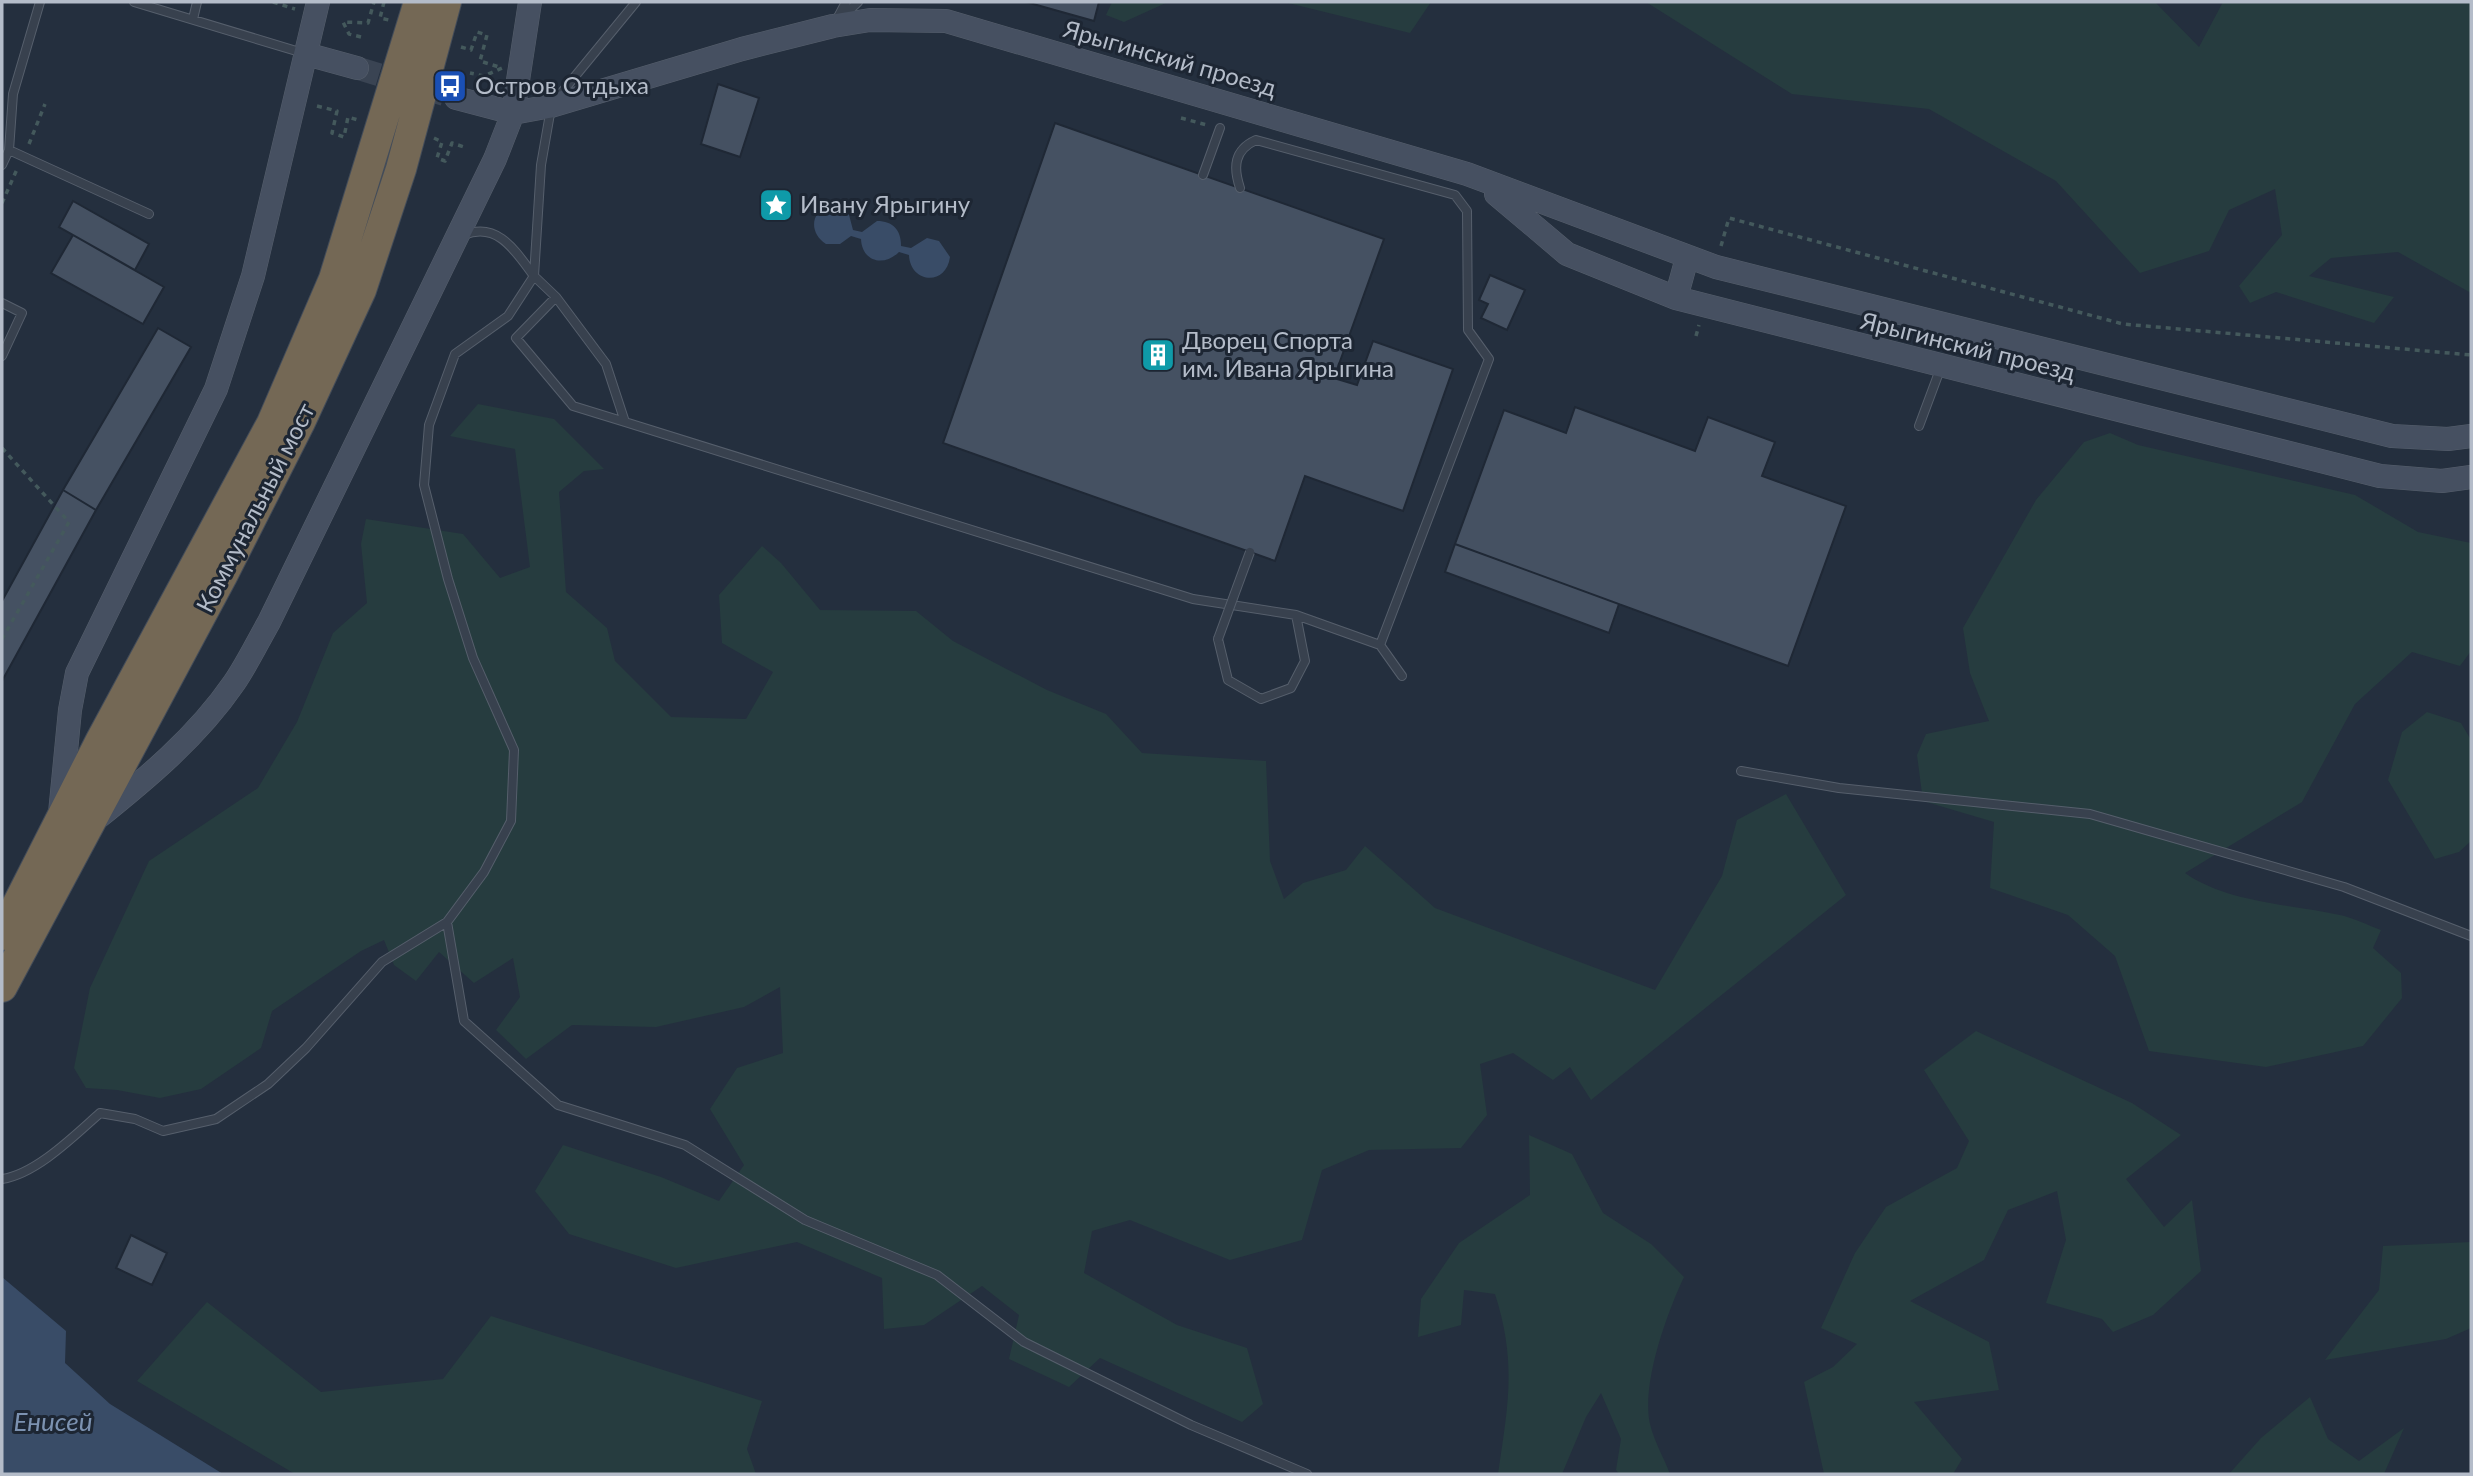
<svg xmlns="http://www.w3.org/2000/svg" width="2473" height="1476" viewBox="0 0 2473 1476" font-family="Lato,sans-serif">
<style>
.green{fill:#263c3f}
.water{fill:#394c67}
.building{fill:#455162;stroke:#1f2835;stroke-width:2}
.lines{fill:none;stroke-linecap:round;stroke-linejoin:round}
.secondary-tunnel{stroke:#3a4453;stroke-width:23;stroke-dasharray:23 11;stroke-linecap:butt}
.lane-casing{stroke:#565f6c;stroke-width:10}
.secondary-casing{stroke:#565f6c;stroke-width:24}
.highway-casing{stroke:#434c59;stroke-width:32}
.path{stroke:#44595c;stroke-width:3.5;stroke-dasharray:5 5;stroke-linecap:butt}
.lane{stroke:#38414e;stroke-width:8}
.secondary{stroke:#465061;stroke-width:23}
.highway{stroke:#746855;stroke-width:30}
.lane-bridge-casing{stroke:#565f6c;stroke-width:10;stroke-linecap:butt}
.lane-bridge{stroke:#38414e;stroke-width:8}
.labels{text-anchor:middle;stroke-width:6;stroke-linejoin:round;paint-order:stroke}
.street-label{font-size:24px;fill:#b4bcc9;stroke:#1d2633}
.poi-label{font-size:24px;fill:#b4bcc9;stroke:#1d2633;text-anchor:start}
.water-label{font-size:26px;font-style:italic;fill:#7c92b1;stroke:#1d2633}
</style>
<rect width="100%" height="100%" fill="#242f3e"/>
<path class="green" d="M 1112,2 L 1168,2 L 1124,22 L 1106,15 Z
M 1284,2 L 1431,2 L 1410,33 Z
M 1646,2 L 2155,2 L 2199,47 L 2223,2 L 2471,3 L 2471,293 L 2398,252 L 2331,258 L 2309,276 L 2394,297 L 2374,323 L 2276,292 L 2250,303 L 2239,286 L 2282,235 L 2275,189 L 2229,210 L 2209,251 L 2140,273 L 2056,181 L 1929,109 L 1792,94 Z
M 478,404 L 554,419 L 604,469 L 584,471 L 559,492 L 566,592 L 607,628 L 615,661 L 671,717 L 746,719 L 773,672 L 722,643 L 719,595 L 762,546 L 781,563 L 820,610 L 916,611 L 953,641 L 1047,690 L 1106,714 L 1142,753 L 1266,761 L 1270,861 L 1284,899 L 1303,883 L 1346,870 L 1365,846 L 1435,908 L 1655,990 L 1722,876 L 1737,820 L 1786,794 L 1846,895 L 1591,1100 L 1570,1067 L 1553,1080 L 1513,1053 L 1480,1064 L 1487,1115 L 1461,1148 L 1369,1150 L 1322,1170 L 1302,1240 L 1230,1260 L 1130,1220 L 1092,1231 L 1084,1273 L 1177,1325 L 1247,1348 L 1263,1404 L 1242,1422 L 1100,1358 L 1069,1387 L 1009,1359 L 1019,1315 L 982,1286 L 924,1325 L 884,1329 L 882,1278 L 797,1242 L 676,1268 L 569,1234 L 535,1191 L 563,1145 L 661,1177 L 719,1201 L 744,1165 L 710,1109 L 737,1068 L 783,1053 L 780,987 L 744,1007 L 656,1027 L 572,1025 L 526,1059 L 496,1030 L 520,997 L 513,958 L 474,983 L 439,952 L 416,981 L 394,965 L 384,940 L 361,951 L 272,1011 L 261,1048 L 201,1089 L 160,1098 L 117,1090 L 86,1088 L 74,1068 L 90,988 L 149,861 L 258,788 L 297,722 L 333,633 L 367,603 L 361,544 L 366,519 L 463,534 L 500,578 L 530,567 L 515,449 L 450,436 Z
M 2110,433 L 2138,445 L 2355,495 L 2418,532 L 2471,543 L 2471,651 L 2460,666 L 2412,652 L 2355,704 L 2302,802 L 2185,873 C 2228,903 2290,904 2340,915 C 2354,918 2367,925 2381,930 L 2373,948 L 2401,973 L 2402,998 L 2363,1046 L 2266,1067 L 2149,1051 L 2115,956 L 2068,915 L 1990,888 L 1994,822 L 1923,801 L 1917,755 L 1926,734 L 1989,721 L 1970,673 L 1963,628 L 2036,500 L 2084,442 Z
M 2427,712 L 2461,723 L 2471,740 L 2471,841 L 2459,852 L 2435,859 L 2388,780 L 2402,732 Z
M 1976,1031 L 2132,1103 L 2181,1135 L 2126,1179 L 2164,1227 L 2192,1200 L 2201,1271 L 2153,1315 L 2113,1332 L 2102,1319 L 2046,1303 L 2066,1240 L 2057,1191 L 2008,1210 L 1984,1260 L 1910,1301 L 1989,1342 L 1999,1390 L 1914,1402 L 1962,1459 L 1953,1474 L 1824,1474 L 1804,1382 L 1833,1367 L 1857,1344 L 1821,1328 L 1855,1253 L 1886,1207 L 1957,1168 L 1969,1141 L 1924,1070 Z
M 1529,1135 L 1572,1154 L 1603,1213 L 1651,1244 L 1684,1277 C 1667,1313 1641,1384 1650,1424 C 1654,1441 1664,1458 1670,1474 L 1619,1474 L 1616,1470 L 1621,1439 L 1601,1393 L 1586,1417 L 1562,1474 L 1498,1474 C 1508,1405 1517,1363 1495,1294 L 1464,1290 L 1461,1325 L 1418,1337 L 1421,1299 L 1459,1243 L 1530,1195 Z
M 2471,1242 L 2471,1328 L 2446,1339 L 2325,1360 L 2379,1290 L 2383,1246 Z
M 207,1302 L 321,1392 L 443,1379 L 491,1316 L 762,1401 L 747,1449 L 756,1474 L 295,1474 L 137,1381 Z
M 2310,1397 L 2328,1439 L 2359,1461 L 2404,1428 L 2384,1474 L 2229,1474 L 2261,1438 Z"/>
<path class="water" d="M 830,205 L 848,211 L 853,230 L 862,232 L 877,221 C 893,221 901,230 901,246 L 911,248 L 927,238 L 939,241 L 950,257 C 946,287 910,283 909,255 L 899,252 C 884,267 862,262 861,239 L 851,236 L 840,244 L 826,244 C 809,233 810,212 830,205 Z
M 2,1277 L 66,1331 L 65,1363 L 110,1404 L 223,1474 L 2,1474 Z"/>
<path class="building" d="M 1026,2 L 1099,2 L 1094,21 Z
M 718,84 L 759,98 L 740,157 L 701,144 Z
M 1055,123 L 1384,239 L 1334,378 L 1357,385 L 1373,341 L 1453,369 L 1403,511 L 1305,476 L 1275,561 L 943,443 Z
M 73,201 L 149,244 L 135,270 L 59,227 Z
M 73,235 L 164,287 L 143,324 L 51,273 Z
M 1490,275 L 1525,290 L 1507,330 L 1481,318 L 1488,304 L 1479,300 Z
M 158,328 L 191,347 L 96,510 L 63,490 Z
M 1575,407 L 1695,451 L 1708,417 L 1775,442 L 1762,476 L 1846,506 L 1788,666 L 1455,544 L 1504,410 L 1566,433 Z
M 63,490 L 96,510 L 2,681 L 2,601 Z
M 1455,544 L 1619,604 L 1609,633 L 1445,572 Z
M 131,1235 L 167,1253 L 152,1285 L 116,1268 Z"/>
<g class="lines">
<path class="secondary-tunnel" d="M 357,68 L 456,98"/>
<g class="lane-casing">
<path id="lane" d="M 134,2 L 303,53
M 838,17 L 846,2
M 193,19 L 197,2
M 840,19 L 858,2
M 558,97 L 636,2
M 551,108 L 541,165 L 534,276 L 556,297 L 606,364 L 625,422 L 1193,599 L 1296,615 L 1380,645 L 1402,676
M 9,150 L 149,214
M 2,165 L 9,150 L 13,94 L 40,2
M 1203,175 L 1220,128
M 1240,188 C 1233,167 1234,150 1256,140 L 1455,195 L 1467,211 L 1468,330 L 1489,359 L 1380,645
M 556,297 L 516,338 L 573,406 L 625,422
M 2,303 L 22,313 L 2,356
M 1919,426 L 1941,367
M 1218,639 L 1228,680 L 1261,699 L 1291,688 L 1305,661 L 1296,615
M 1741,771 L 1839,788 L 2090,814 L 2344,887 L 2471,936
M 447,922 L 464,1021 L 558,1105 L 685,1145 L 805,1220 L 937,1275 L 1024,1342 L 1191,1425 L 1307,1474
M 2,1179 C 36,1174 74,1136 100,1113 L 135,1119 L 163,1131 L 216,1119 L 268,1084 L 306,1048 L 382,962 L 447,922 L 484,872 L 511,821 L 514,750 L 473,658 L 448,579 L 424,485 L 429,425 L 455,354 L 508,316 L 534,276 C 516,252 498,221 464,235"/>
</g>
<g class="secondary-casing">
<path id="secondary" d="M 306,54 L 357,68
M 456,98 L 513,113 L 551,106 L 742,49 L 833,26 L 870,20 L 946,21 L 1467,174 L 1716,267 L 2392,436 L 2448,439 L 2471,436
M 1496,194 L 1567,254 L 1676,298 L 2380,476 L 2442,481 L 2471,477
M 1676,298 L 1687,258
M 60,813 L 70,710 L 77,673 L 216,389 L 253,276 L 318,2
M 95,820 C 145,780 197,737 234,683 C 247,664 257,643 269,622 L 495,159 L 513,113 L 530,2"/>
</g>
<g class="highway-casing">
<path id="highway" d="M 2,935 L 101,740 L 272,423 L 334,279 L 419,2
M 2,987 L 222,576 L 300,422 L 361,290 L 401,169 L 446,2"/>
</g>
<path class="path" d="M 273,2 L 295,9
M 384,2 L 380,18 L 389,20
M 361,37 L 349,34 L 343,22 L 368,23 L 374,2
M 461,47 L 471,50 L 477,32 L 487,35 L 480,61 L 502,68 L 484,76 L 470,73
M 317,106 L 337,111 L 332,133 L 344,137 L 348,117 L 358,120
M 1181,118 L 1207,125
M 434,138 L 442,142 L 437,158 L 445,161 L 452,143 L 464,147
M 29,144 L 45,104
M 2,203 L 18,167
M 1721,246 L 1729,218 L 2123,324 L 2471,355
M 1696,336 L 1699,325
M 2,448 L 69,522 L 2,639"/>
<use href="#lane" class="lane"/>
<use href="#secondary" class="secondary"/>
<use href="#highway" class="highway"/>
<g class="lane-bridge-casing">
<path id="lane-bridge" d="M 1218,639 L 1250,552"/>
</g>
<use href="#lane-bridge" class="lane-bridge"/>
</g>
<defs>
<g id="bus-square" transform="scale(1.75)"><rect x="-9" y="-9" width="18" height="18" rx="4" fill="#1a4fb4" stroke="#1d2633"/><path d="M-5-6H5V4H4V6H2V4H-2V6H-4V4H-5ZM-3.5-4V0h7V-4ZM-3.5 1.2v1.5H-2V1.2ZM2 1.2v1.5H3.5V1.2Z" fill="#fff"/></g>
<g id="sight-square" transform="scale(1.75)"><rect x="-9" y="-9" width="18" height="18" rx="4" fill="#0f9aa8" stroke="#1d2633"/><path d="M0-6L1.8-2.2L6-1.7L2.9 1.2L3.7 5.4L0 3.3L-3.7 5.4L-2.9 1.2L-6-1.7L-1.8-2.2Z" fill="#fff"/></g>
<g id="building-square" transform="scale(1.75)"><rect x="-9" y="-9" width="18" height="18" rx="4" fill="#0f9aa8" stroke="#1d2633"/><path d="M-4-6H4V6H1V3H-1V6H-4ZM-2.5-4.3h1.7v1.8h-1.7ZM.8-4.3h1.7v1.8H.8ZM-2.5-1h1.7V.8h-1.7ZM.8-1h1.7V.8H.8Z" fill="#fff"/></g>
</defs>
<g fill-rule="evenodd">
<use href="#bus-square" x="450" y="86"/>
<use href="#sight-square" x="776" y="205"/>
<use href="#building-square" x="1158" y="355"/>
</g>
<g class="labels">
<g class="street-label">
<text transform="translate(1170 59) rotate(16)" y="8">Ярыгинский проезд</text>
<text transform="translate(1968 347) rotate(14)" y="8">Ярыгинский проезд</text>
<text transform="translate(256 508) rotate(-63)" y="8">Коммунальный мост</text>
</g>
<g class="poi-label">
<text x="475" y="94">Остров Отдыха</text>
<text x="800" y="213">Ивану Ярыгину</text>
<text x="1182" y="349">Дворец Спорта<tspan x="1182" dy="28">им. Ивана Ярыгина</tspan></text>
</g>
<g class="water-label">
<text x="53" y="1431">Енисей</text>
</g>
</g>
<rect width="2473" height="1476" fill="none" stroke="#b4bcc9" stroke-width="7"/>
</svg>
